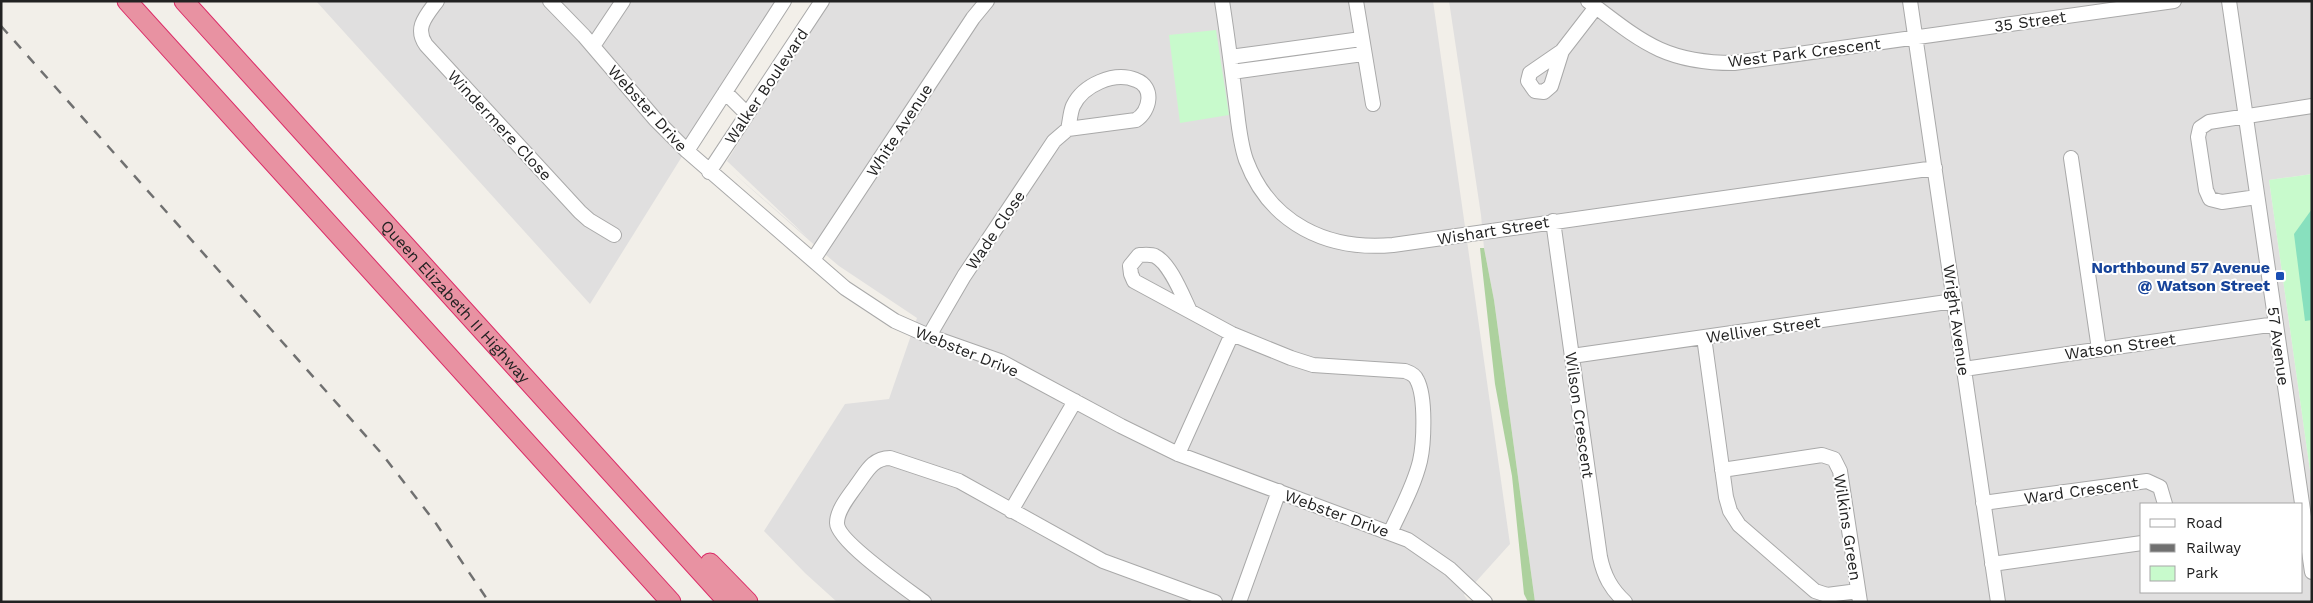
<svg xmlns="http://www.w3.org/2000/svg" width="2313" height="603" viewBox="0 0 2313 603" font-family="'Work Sans',sans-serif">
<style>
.residential{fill:#e0dfdf;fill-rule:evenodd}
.forest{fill:#add19e}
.park{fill:#c8facc}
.pitch{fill:#88e0be}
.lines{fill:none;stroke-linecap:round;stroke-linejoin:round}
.minor-casing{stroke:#a9a9a9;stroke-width:16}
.highway-casing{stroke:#dc2a67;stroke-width:21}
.minor{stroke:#fff;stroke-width:14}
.highway{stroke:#e892a2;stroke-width:19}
.rail{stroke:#707070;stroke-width:2.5;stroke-dasharray:10 10;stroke-linecap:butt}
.transit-dot{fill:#1a4fb4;stroke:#fff;stroke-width:2}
.labels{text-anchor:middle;stroke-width:4;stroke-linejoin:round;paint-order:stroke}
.street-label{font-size:16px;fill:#222;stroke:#fff}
.transit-label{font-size:16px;font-weight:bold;fill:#164399;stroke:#fff;text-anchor:end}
</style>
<rect width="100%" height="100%" fill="#f2efe9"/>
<path class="residential" d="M 316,1 L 779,1 L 590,304 Z
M 827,1 L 1433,1 L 1510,544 L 1464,595 L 1469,602 L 837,602 L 805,573 L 764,531 L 845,404 L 889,399 L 917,318 L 839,266 L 820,250 L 729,169 L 807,237 L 727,161 Z
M 1449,1 L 2312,1 L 2312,174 L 2269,180 L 2312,485 L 2312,602 L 1535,602 L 1494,300 L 1484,248 L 1481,215 ZM 2142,504 L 2302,504 L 2302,592 L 2142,592 Z"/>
<path class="forest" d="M 1480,248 L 1484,248 L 1494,300 L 1535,602 L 1528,602 L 1524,594 L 1512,476 L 1495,384 Z"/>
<path class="park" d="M 1216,30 L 1229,115 L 1180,123 L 1169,35 Z
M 2312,174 L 2312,485 L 2269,180 Z"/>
<path class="pitch" d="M 2312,209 L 2312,320 L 2305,321 L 2294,234 Z"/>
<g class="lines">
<g class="minor-casing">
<path id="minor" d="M 437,1 C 426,16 414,28 426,45 L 580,212 L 589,220 L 614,235
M 550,1 L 584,36 L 655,119 L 687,151 L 845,288 L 895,321 L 929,336 L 1000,361 L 1121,426 L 1178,454 L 1408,540 L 1450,569 L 1485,602
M 1222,1 C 1227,33 1231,64 1235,96 C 1238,117 1239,140 1246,160 C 1270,224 1328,251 1393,245 L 1935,168
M 1356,1 L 1373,104
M 1588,1 C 1641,41 1664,63 1734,63 L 2174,1
M 1910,1 L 1998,602
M 2229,1 L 2312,572
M 593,46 L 623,1
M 1562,51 L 1551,86 L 1544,92 L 1535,91 L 1528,81 L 1530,73 L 1562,51 L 1596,7
M 1230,57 L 1361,39
M 1232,72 L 1363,54
M 725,92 L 747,114
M 687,151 L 784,1
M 2071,158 L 2099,349
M 709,172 L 822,1
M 2257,197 L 2222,202 L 2210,199 L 2206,190 L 2198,137 L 2200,128 L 2209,122 L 2312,106
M 1553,221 L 1600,557 C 1604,576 1611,589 1625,602
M 813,260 L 973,18 L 987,1
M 1190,311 C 1183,297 1170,263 1155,256 C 1151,254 1144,255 1139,255 L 1130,266 L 1131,274 L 1134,281 L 1232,334 L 1291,358 L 1313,365 L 1405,371 C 1411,373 1415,375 1417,380 C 1426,397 1424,443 1420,461 C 1414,486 1401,509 1390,533
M 929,336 L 964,276 L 1054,141 L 1068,129 L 1136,120 C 1150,111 1155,87 1136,80 C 1114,71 1083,85 1073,106 C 1070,113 1070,122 1068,129
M 1704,337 L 1726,497 L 1730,511 L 1739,525 L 1815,591 L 1827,595 L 1858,591
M 1572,356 L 1954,301
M 1964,369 L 2276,324
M 1178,454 L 1232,334
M 1722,470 L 1822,455 L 1834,459 L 1840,471 L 1860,602
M 1983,503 L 2147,481 L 2160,487 L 2165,504
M 1011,511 L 1075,401
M 1992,564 L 2142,543
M 924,602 C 908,590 837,541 837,523 C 837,510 849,496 856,486 C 866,473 872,458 890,458 L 959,481 L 1103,561 L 1215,602
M 1239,602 L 1279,491"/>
</g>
<g class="highway-casing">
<g id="highway">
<path d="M 127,1 L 671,602"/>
<path id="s1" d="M 184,1 L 728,602"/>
<path d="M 710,563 L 748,602"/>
</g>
</g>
<use href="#minor" class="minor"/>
<use href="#highway" class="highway"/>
<path class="rail" d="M 1,26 L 382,454 L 435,522 L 489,602"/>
</g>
<rect class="transit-dot" x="2275" y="271" width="10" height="10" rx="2.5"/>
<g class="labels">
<g class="street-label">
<text transform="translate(2030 21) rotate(-8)" y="6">35 Street</text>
<text transform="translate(1804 52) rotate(-7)" y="6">West Park Crescent</text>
<text transform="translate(766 86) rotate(-56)" y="6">Walker Boulevard</text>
<text transform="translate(648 108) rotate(48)" y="6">Webster Drive</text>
<text transform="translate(500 125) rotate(47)" y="6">Windermere Close</text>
<text transform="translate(899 130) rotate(-57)" y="6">White Avenue</text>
<text transform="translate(995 230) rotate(-56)" y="6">Wade Close</text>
<text transform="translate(1493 230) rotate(-9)" y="6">Wishart Street</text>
<text dy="6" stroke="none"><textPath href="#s1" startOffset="405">Queen Elizabeth II Highway</textPath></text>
<text transform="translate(1957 320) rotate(82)" y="6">Wright Avenue</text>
<text transform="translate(1763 329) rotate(-8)" y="6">Welliver Street</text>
<text transform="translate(2120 346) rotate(-8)" y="6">Watson Street</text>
<text transform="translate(2279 346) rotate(82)" y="6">57 Avenue</text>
<text transform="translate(967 351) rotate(22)" y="6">Webster Drive</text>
<text transform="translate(1580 415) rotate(82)" y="6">Wilson Crescent</text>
<text transform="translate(2081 490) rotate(-8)" y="6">Ward Crescent</text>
<text transform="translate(1337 513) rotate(20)" y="6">Webster Drive</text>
<text transform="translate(1848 527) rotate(81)" y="6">Wilkins Green</text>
</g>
<g class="transit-label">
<text x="2270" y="273">Northbound 57 Avenue<tspan x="2270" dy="18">@ Watson Street</tspan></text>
</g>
</g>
<rect width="2313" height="603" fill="none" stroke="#222222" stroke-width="5"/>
<rect x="2140" y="503" width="162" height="90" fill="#ffffff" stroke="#a7a7a7"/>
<rect x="2150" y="519" width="25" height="8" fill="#ffffff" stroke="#a7a7a7"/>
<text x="2186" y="528" font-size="15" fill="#222222">Road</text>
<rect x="2150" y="544" width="25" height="8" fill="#707070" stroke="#a7a7a7"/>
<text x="2186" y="553" font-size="15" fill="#222222">Railway</text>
<rect x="2150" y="566" width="25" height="15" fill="#c8facc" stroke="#a7a7a7"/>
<text x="2186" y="578" font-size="15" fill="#222222">Park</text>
</svg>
